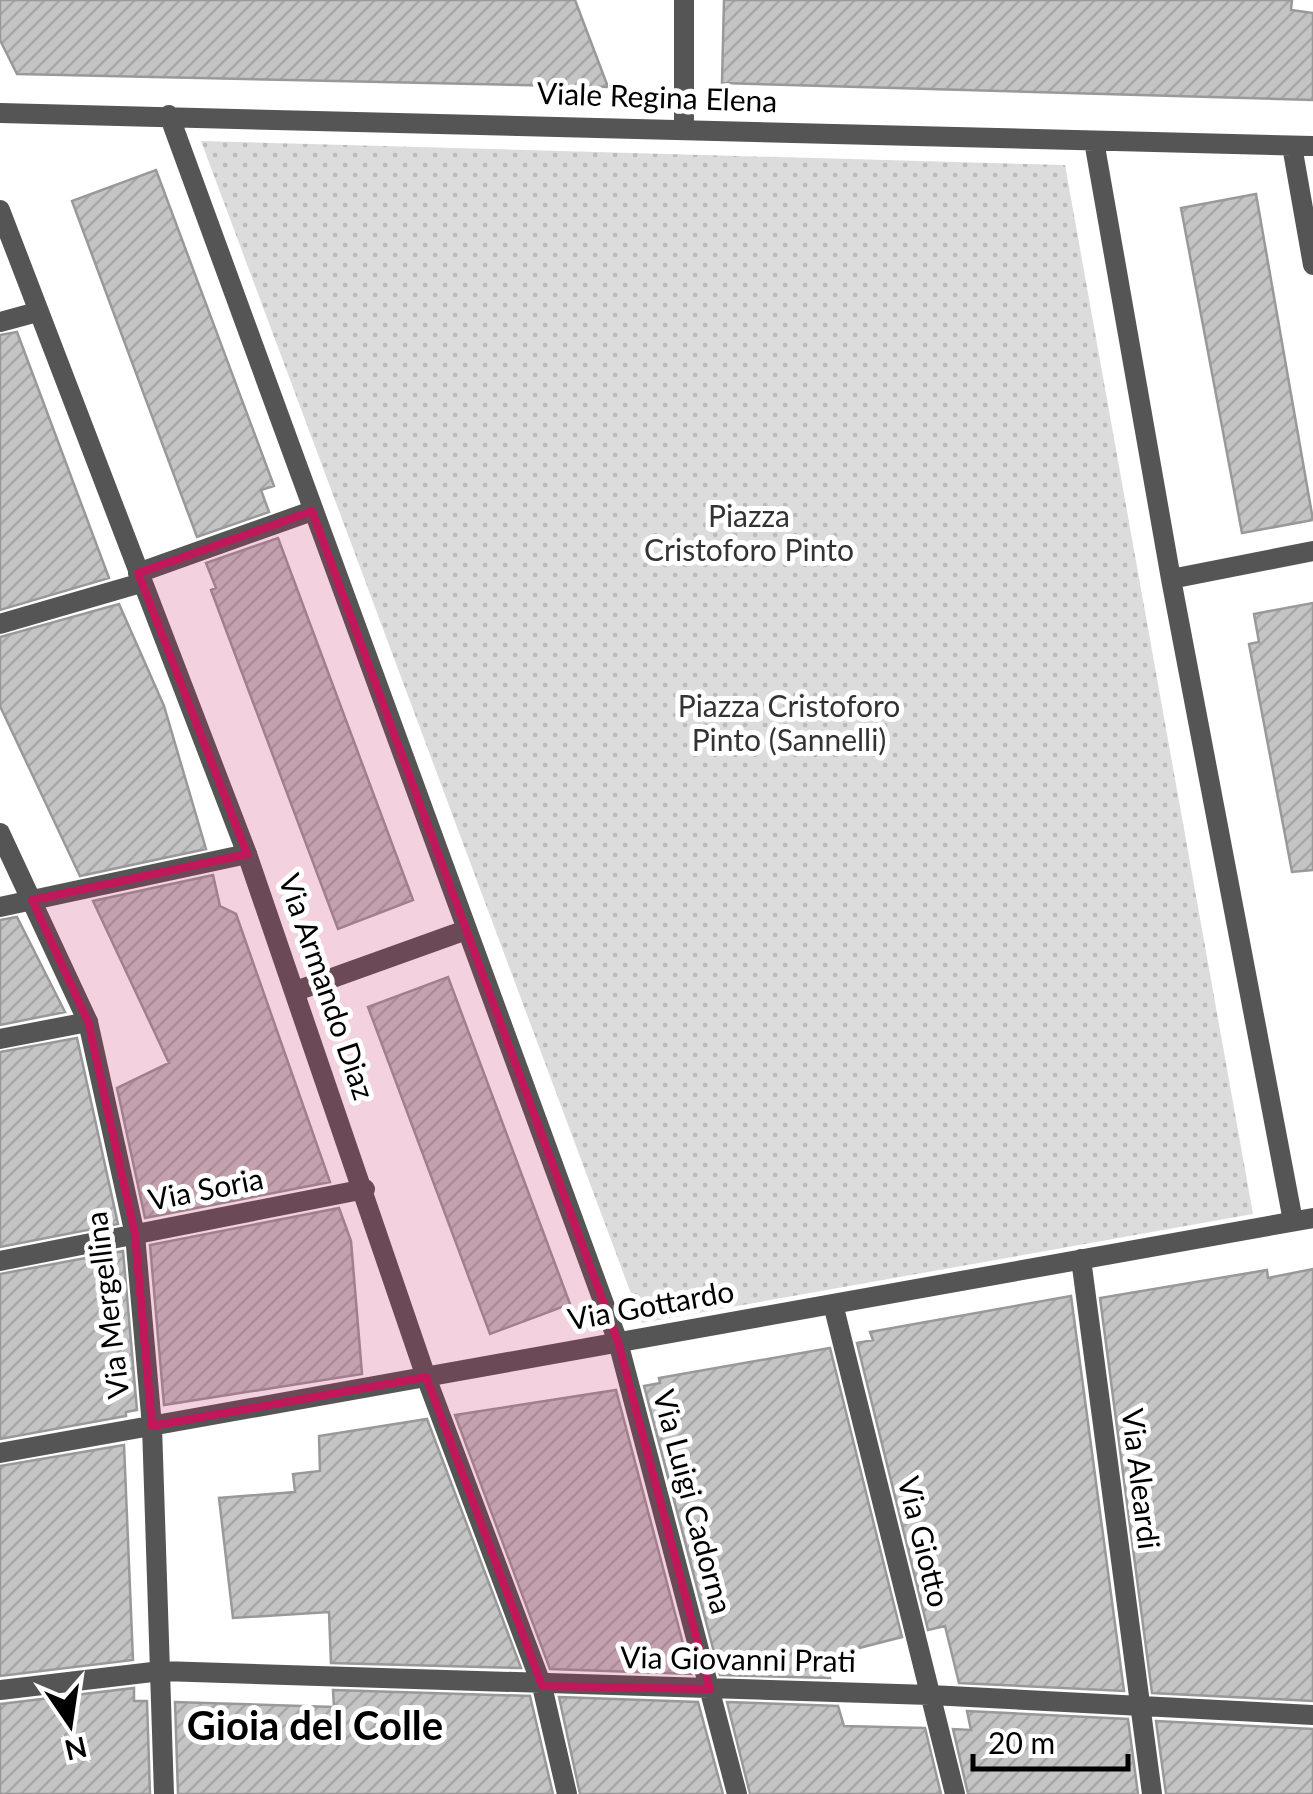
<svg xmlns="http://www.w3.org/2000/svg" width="1313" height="1794" viewBox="0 0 1313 1794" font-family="Lato,sans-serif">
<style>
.park{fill:url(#park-dots)}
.building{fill:url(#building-hatch);stroke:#999;stroke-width:2.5}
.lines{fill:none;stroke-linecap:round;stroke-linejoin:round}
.pedestrian{stroke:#555;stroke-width:20}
.minor{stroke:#555;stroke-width:20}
.marked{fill:#c2185b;fill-opacity:0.2;stroke:#c2185b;stroke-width:8;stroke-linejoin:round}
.labels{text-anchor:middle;stroke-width:10;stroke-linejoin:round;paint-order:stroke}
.street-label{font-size:30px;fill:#000;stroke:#fff}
.park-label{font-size:30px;fill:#333;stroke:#fff}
.district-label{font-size:40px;font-weight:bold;fill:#000;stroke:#fff}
</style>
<defs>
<pattern id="park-dots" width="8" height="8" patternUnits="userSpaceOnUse" patternTransform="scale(2.5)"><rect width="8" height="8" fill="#dcdcdc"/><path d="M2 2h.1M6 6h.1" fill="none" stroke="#bbb" stroke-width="1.8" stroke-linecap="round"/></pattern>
<pattern id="building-hatch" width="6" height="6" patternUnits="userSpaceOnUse" patternTransform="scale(2.5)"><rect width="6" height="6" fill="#c4c4c4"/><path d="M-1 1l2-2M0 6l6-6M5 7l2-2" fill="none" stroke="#a7a7a7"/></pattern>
</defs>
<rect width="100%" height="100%" fill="#fff"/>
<path class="park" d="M 201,141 L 1065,165 L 1253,1214 L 642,1323 Z"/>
<path class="building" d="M 0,0 L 575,0 L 608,87 L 17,74 L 0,40 Z
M 724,0 L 1292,0 L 1291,10 L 1313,13 L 1313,100 L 722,83 Z
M 156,170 L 274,486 L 261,490 L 269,512 L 197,537 L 72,201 Z
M 1256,194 L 1313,520 L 1242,533 L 1181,208 Z
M 17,332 L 109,578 L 0,610 L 0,335 Z
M 278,538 L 413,900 L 338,929 L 211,590 L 216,588 L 206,563 Z
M 1313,603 L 1313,870 L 1292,872 L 1249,644 L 1259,642 L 1254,614 Z
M 119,604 L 164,706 L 206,849 L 80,876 L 0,706 L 0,637 Z
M 213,875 L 220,906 L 236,914 L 330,1182 L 145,1218 L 117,1088 L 169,1063 L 93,901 Z
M 17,917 L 65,1012 L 0,1025 L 0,920 Z
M 448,977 L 570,1304 L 490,1334 L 368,1007 Z
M 77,1038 L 118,1224 L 0,1247 L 0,1052 Z
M 339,1208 L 351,1241 L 362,1374 L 164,1405 L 150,1245 Z
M 123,1251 L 137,1410 L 126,1412 L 126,1416 L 0,1439 L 0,1274 Z
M 1313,1269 L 1313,1701 L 1152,1693 L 1100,1298 L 1267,1270 L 1268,1278 Z
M 1071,1296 L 1124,1691 L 959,1683 L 945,1626 L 928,1630 L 857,1343 L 873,1340 L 870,1332 Z
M 830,1348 L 902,1637 L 824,1657 L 830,1678 L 720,1675 L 644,1386 L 660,1383 L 659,1378 Z
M 616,1390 L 691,1674 L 550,1669 L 455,1415 Z
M 427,1419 L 521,1668 L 331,1663 L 329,1612 L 233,1618 L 219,1498 L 295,1492 L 293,1474 L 320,1471 L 319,1436 Z
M 124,1445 L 133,1660 L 0,1676 L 0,1466 Z
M 134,1688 L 134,1701 L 147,1701 L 150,1794 L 0,1794 L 0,1704 Z
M 333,1690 L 530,1696 L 553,1794 L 178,1794 L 175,1702 L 334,1707 Z
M 559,1697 L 698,1702 L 723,1794 L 580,1794 Z
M 727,1702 L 838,1706 L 844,1726 L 925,1728 L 941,1794 L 750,1794 Z
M 967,1711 L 1128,1719 L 1138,1794 L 968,1794 L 953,1729 L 971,1730 Z
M 1156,1721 L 1313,1729 L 1313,1794 L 1166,1794 Z"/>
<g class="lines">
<path class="pedestrian" d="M 0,907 L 247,854
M 0,1039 L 88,1022"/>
<path class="minor" d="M 0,113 L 1313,146
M 169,115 L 618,1342 L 737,1794
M 684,129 L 684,0
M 1094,141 L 1171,579 L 1293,1221
M 1292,146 L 1313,265
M 0,210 L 247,854 L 426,1377 L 542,1686 L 567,1794
M 0,322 L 37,312
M 138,573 L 312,511
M 1171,579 L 1313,551
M 0,624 L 141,583
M 0,833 L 88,1022 L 135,1235 L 152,1426 L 164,1794
M 296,991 L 466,930
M 1081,1259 L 1152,1794
M 0,1261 L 365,1189
M 833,1304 L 955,1794
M 0,1453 L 1313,1218
M 0,1690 L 161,1671 L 930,1695 L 1313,1715"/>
</g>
<path class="marked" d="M 312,511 L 618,1342 L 710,1689 L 542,1686 L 426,1377 L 152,1426 L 135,1235 L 88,1022 L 32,900 L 247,854 L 138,573 Z"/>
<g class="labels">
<g class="street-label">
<text transform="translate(657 98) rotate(2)" y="10">Viale Regina Elena</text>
<text transform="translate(326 987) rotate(71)" y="10">Via Armando Diaz</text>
<text transform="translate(206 1190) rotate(-11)" y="10">Via Soria</text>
<text transform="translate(108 1305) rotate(-97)" y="10">Via Mergellina</text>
<text transform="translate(651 1306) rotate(-10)" y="10">Via Gottardo</text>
<text transform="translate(1140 1479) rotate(83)" y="10">Via Aleardi</text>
<text transform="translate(692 1502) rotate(75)" y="10">Via Luigi Cadorna</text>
<text transform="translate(923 1542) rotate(76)" y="10">Via Giotto</text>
<text transform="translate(738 1660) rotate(1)" y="10">Via Giovanni Prati</text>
</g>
<g class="park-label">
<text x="749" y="527">Piazza<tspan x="749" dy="34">Cristoforo Pinto</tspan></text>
<text x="789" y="717">Piazza Cristoforo<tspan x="789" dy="34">Pinto (Sannelli)</tspan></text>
</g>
<g class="district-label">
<text x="315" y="1740">Gioia del Colle</text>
</g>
</g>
<g transform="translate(70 1724) rotate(167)" stroke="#ffffff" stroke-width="8" paint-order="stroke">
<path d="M0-8L18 38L0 25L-18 38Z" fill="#000000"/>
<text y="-15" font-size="28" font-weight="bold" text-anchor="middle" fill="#000000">N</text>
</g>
<path d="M973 1754v15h155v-15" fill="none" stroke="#000000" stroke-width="5"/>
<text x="988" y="1754" font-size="30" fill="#000000" stroke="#ffffff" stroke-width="8" paint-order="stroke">20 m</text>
</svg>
